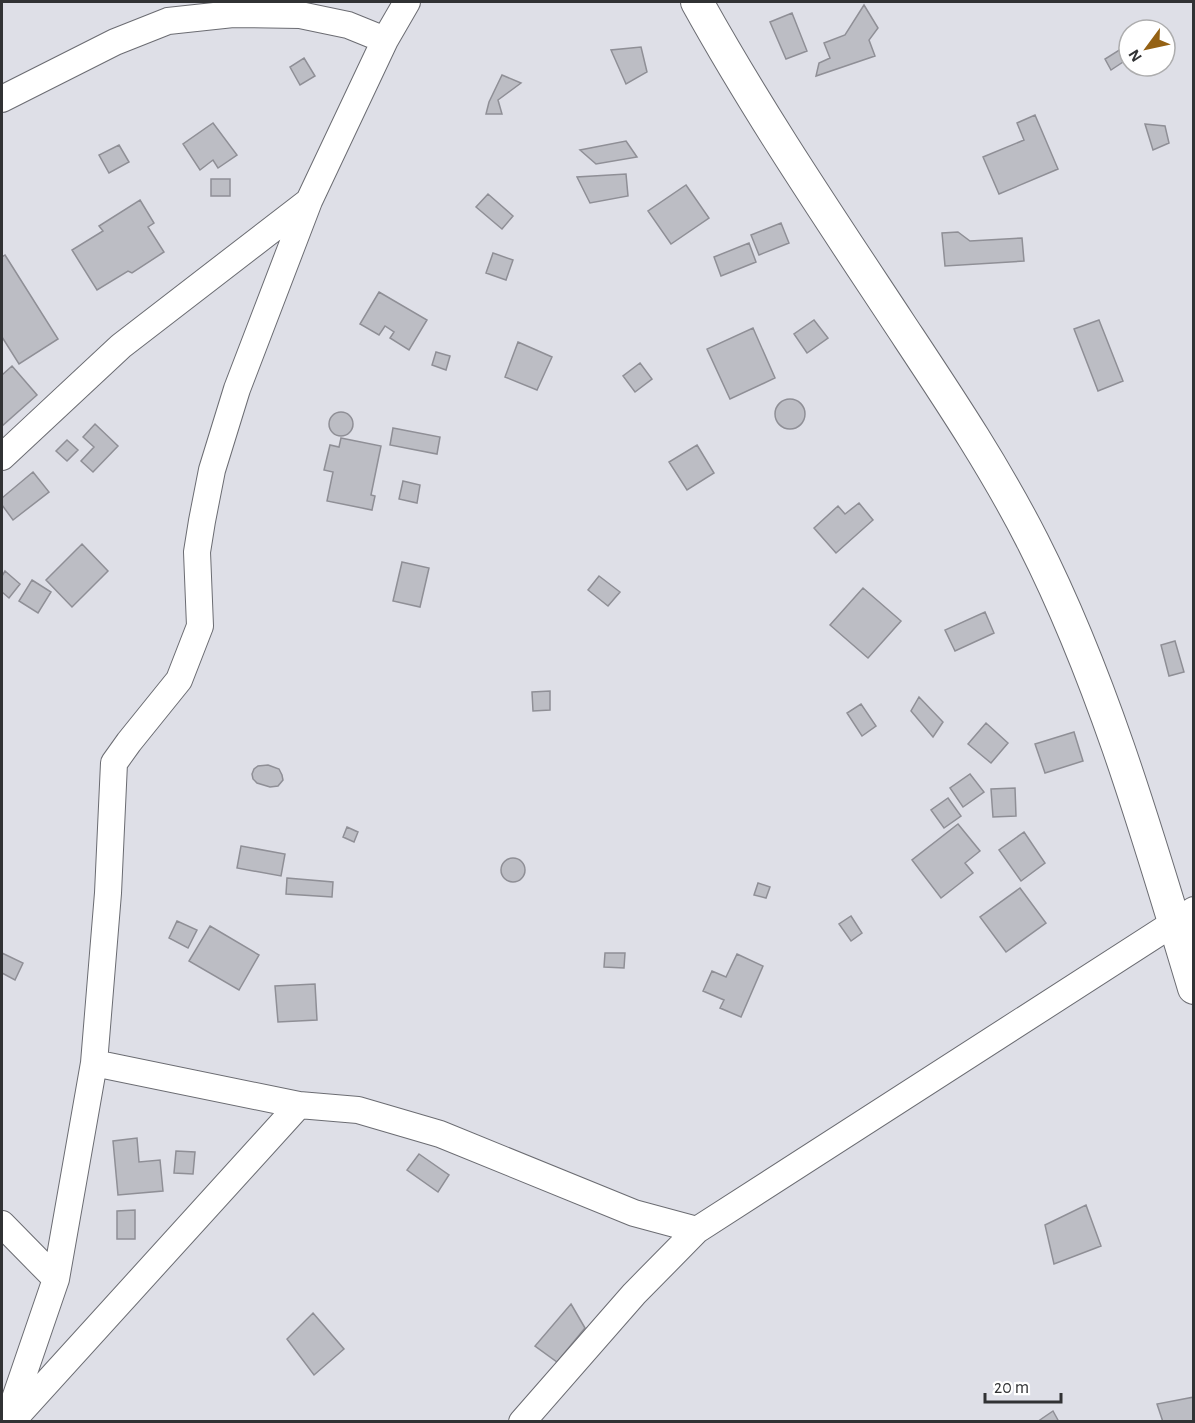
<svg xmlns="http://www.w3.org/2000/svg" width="1195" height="1423" viewBox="0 0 1195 1423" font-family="'Alegreya Sans',sans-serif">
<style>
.building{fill:#bcbdc4;stroke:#8f8f96;stroke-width:1.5}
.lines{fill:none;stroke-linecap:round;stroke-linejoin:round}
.minor-casing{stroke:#6b6c72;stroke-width:28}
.tertiary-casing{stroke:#6b6c72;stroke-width:34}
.minor{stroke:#fff;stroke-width:26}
.tertiary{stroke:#fff;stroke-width:32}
</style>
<rect width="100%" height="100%" fill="#dedfe7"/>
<path class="building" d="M 864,5 L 878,28 L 869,40 L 875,56 L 816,76 L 819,63 L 830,58 L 824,43 L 845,35 Z
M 792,13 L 807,51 L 786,59 L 770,22 Z
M 641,47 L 647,72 L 626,84 L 611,50 Z
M 1124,47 L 1129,58 L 1111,70 L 1105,59 Z
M 304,58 L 315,76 L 300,85 L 290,67 Z
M 502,75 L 521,83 L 498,100 L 502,114 L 486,114 L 489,102 Z
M 1035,115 L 1058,169 L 999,194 L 983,157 L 1024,140 L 1017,123 Z
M 213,123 L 237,155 L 218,168 L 213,160 L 200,170 L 183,144 Z
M 1145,124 L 1165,126 L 1169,143 L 1153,150 Z
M 626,141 L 637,157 L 596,164 L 580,150 Z
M 119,145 L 129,162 L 109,173 L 99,155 Z
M 626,174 L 628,196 L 590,203 L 577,177 Z
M 211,179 L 230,179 L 230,196 L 211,196 Z
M 686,185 L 709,218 L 671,244 L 648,211 Z
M 488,194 L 513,216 L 502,229 L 476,207 Z
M 140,200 L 154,223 L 148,227 L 164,252 L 132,273 L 128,271 L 97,290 L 72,250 L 103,231 L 99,226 Z
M 781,223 L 789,243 L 759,255 L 751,235 Z
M 958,232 L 970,241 L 1022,238 L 1024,261 L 945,266 L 942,233 Z
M 749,243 L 756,262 L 721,276 L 714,257 Z
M 493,253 L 513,260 L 506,280 L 486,273 Z
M 5,255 L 58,339 L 19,364 L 2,337 L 2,257 Z
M 379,292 L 427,320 L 409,350 L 390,338 L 394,332 L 385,326 L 379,335 L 360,324 Z
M 814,320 L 828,338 L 807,353 L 794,334 Z
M 1099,320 L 1123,381 L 1098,391 L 1074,329 Z
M 753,328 L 775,378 L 730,399 L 707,349 Z
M 518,342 L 552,357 L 537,390 L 505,377 Z
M 436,352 L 450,356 L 446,370 L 432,365 Z
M 640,363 L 652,379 L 635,392 L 623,376 Z
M 12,366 L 37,395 L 2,426 L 2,375 Z
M775 414a15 15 0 1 1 30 0a15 15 0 1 1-30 0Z
M329 424a12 12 0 1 1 24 0a12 12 0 1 1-24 0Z
M 95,424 L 118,446 L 93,472 L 81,461 L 94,447 L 83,437 Z
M 393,428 L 440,437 L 437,454 L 390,445 Z
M 341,438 L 381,446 L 371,495 L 375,496 L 372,510 L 327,501 L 333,472 L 324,470 L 330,445 L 339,447 Z
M 67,440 L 78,450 L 67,461 L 56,451 Z
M 697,445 L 714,473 L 687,490 L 669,462 Z
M 33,472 L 49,492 L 13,520 L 2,505 L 2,498 Z
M 403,481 L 420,485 L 417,503 L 399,499 Z
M 859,503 L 873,520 L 836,553 L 814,528 L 838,506 L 845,514 Z
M 82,544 L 108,571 L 72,607 L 46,580 Z
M 402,562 L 429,568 L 420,607 L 393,601 Z
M 5,571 L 20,584 L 9,598 L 2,592 L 2,576 Z
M 599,576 L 620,592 L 608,606 L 588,590 Z
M 32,580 L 51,592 L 38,613 L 19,601 Z
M 863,588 L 901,621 L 868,658 L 830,625 Z
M 985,612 L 994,633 L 955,651 L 945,630 Z
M 1175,641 L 1184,672 L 1169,676 L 1161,645 Z
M 550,691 L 550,710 L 533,711 L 532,692 Z
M 919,697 L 943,722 L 933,737 L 911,711 Z
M 861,704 L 876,726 L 862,736 L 847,713 Z
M 986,723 L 1008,743 L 991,763 L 968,744 Z
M 1074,732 L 1083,761 L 1045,773 L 1035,744 Z
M 268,765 L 279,769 L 282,775 L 283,780 L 278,786 L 270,787 L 257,783 L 253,779 L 252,774 L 254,769 L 258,766 Z
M 970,774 L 984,792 L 963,807 L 950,788 Z
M 1015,788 L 1016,816 L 993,817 L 991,789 Z
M 948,798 L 961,816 L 944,828 L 931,810 Z
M 958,824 L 980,851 L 965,863 L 973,873 L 941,898 L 912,860 Z
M 347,827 L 358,832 L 354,842 L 343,837 Z
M 1024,832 L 1045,863 L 1021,881 L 999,850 Z
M 241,846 L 285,854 L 281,876 L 237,868 Z
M501 870a12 12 0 1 1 24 0a12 12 0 1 1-24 0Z
M 287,878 L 333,882 L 332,897 L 286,894 Z
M 758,883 L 770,887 L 766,898 L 754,895 Z
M 1020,888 L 1046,923 L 1006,952 L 980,917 Z
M 851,916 L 862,933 L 851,941 L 839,924 Z
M 177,921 L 197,930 L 188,948 L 169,938 Z
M 210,926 L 259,955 L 239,990 L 189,961 Z
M 2,953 L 23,963 L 15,980 L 2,973 Z
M 605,953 L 625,953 L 624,968 L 604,967 Z
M 737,954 L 763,966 L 741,1017 L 720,1008 L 724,1000 L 703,991 L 712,971 L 726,977 Z
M 315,984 L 317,1020 L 278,1022 L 275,986 Z
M 137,1138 L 139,1162 L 160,1160 L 163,1191 L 118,1195 L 113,1141 Z
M 176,1151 L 195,1152 L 193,1174 L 174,1173 Z
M 419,1154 L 449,1175 L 438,1192 L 407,1170 Z
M 1086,1205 L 1101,1246 L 1054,1264 L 1045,1225 Z
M 135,1210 L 135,1239 L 117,1239 L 117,1211 Z
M 571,1304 L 585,1328 L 557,1362 L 535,1346 Z
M 313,1313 L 344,1349 L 314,1375 L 287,1339 Z
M 1194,1397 L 1194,1422 L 1163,1422 L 1157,1404 Z
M 1053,1411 L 1059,1422 L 1037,1422 Z"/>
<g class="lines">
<g class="minor-casing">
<path id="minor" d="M 2,99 L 115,42 L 168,21 L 233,14 L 300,15 L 348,25 L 385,40
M 2,457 L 121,346 L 309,201
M 94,1063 L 299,1105 L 358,1110 L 440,1134 L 634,1213 L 697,1230
M 2,1224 L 56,1279
M 13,1420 L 299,1105
M 7,1422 L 56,1279 L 94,1063 L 108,893 L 114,763 L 129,742 L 179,680 L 200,626 L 197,552 L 202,521 L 212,470 L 237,389 L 309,201 L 385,40 L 407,2
M 522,1422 L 634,1294 L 697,1230 L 1194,910"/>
</g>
<g class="tertiary-casing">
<path id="tertiary" d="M 697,2 C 758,112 829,217 899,323 C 946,394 994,465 1033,542 C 1103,680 1149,839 1194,988"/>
</g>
<use href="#minor" class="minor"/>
<use href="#tertiary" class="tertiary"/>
</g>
<rect width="1195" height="1423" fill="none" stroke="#313234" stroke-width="6"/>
<g transform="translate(1147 48) rotate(237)"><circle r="28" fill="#ffffff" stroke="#adadae" stroke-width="1.5"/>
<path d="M0-4.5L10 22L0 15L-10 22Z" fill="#946114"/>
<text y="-9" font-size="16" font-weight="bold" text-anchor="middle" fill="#313234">N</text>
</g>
<path d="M985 1393v9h76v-9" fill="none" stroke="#313234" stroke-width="3"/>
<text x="994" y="1393" font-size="18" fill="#313234" stroke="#ffffff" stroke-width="4.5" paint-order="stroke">20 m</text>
</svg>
